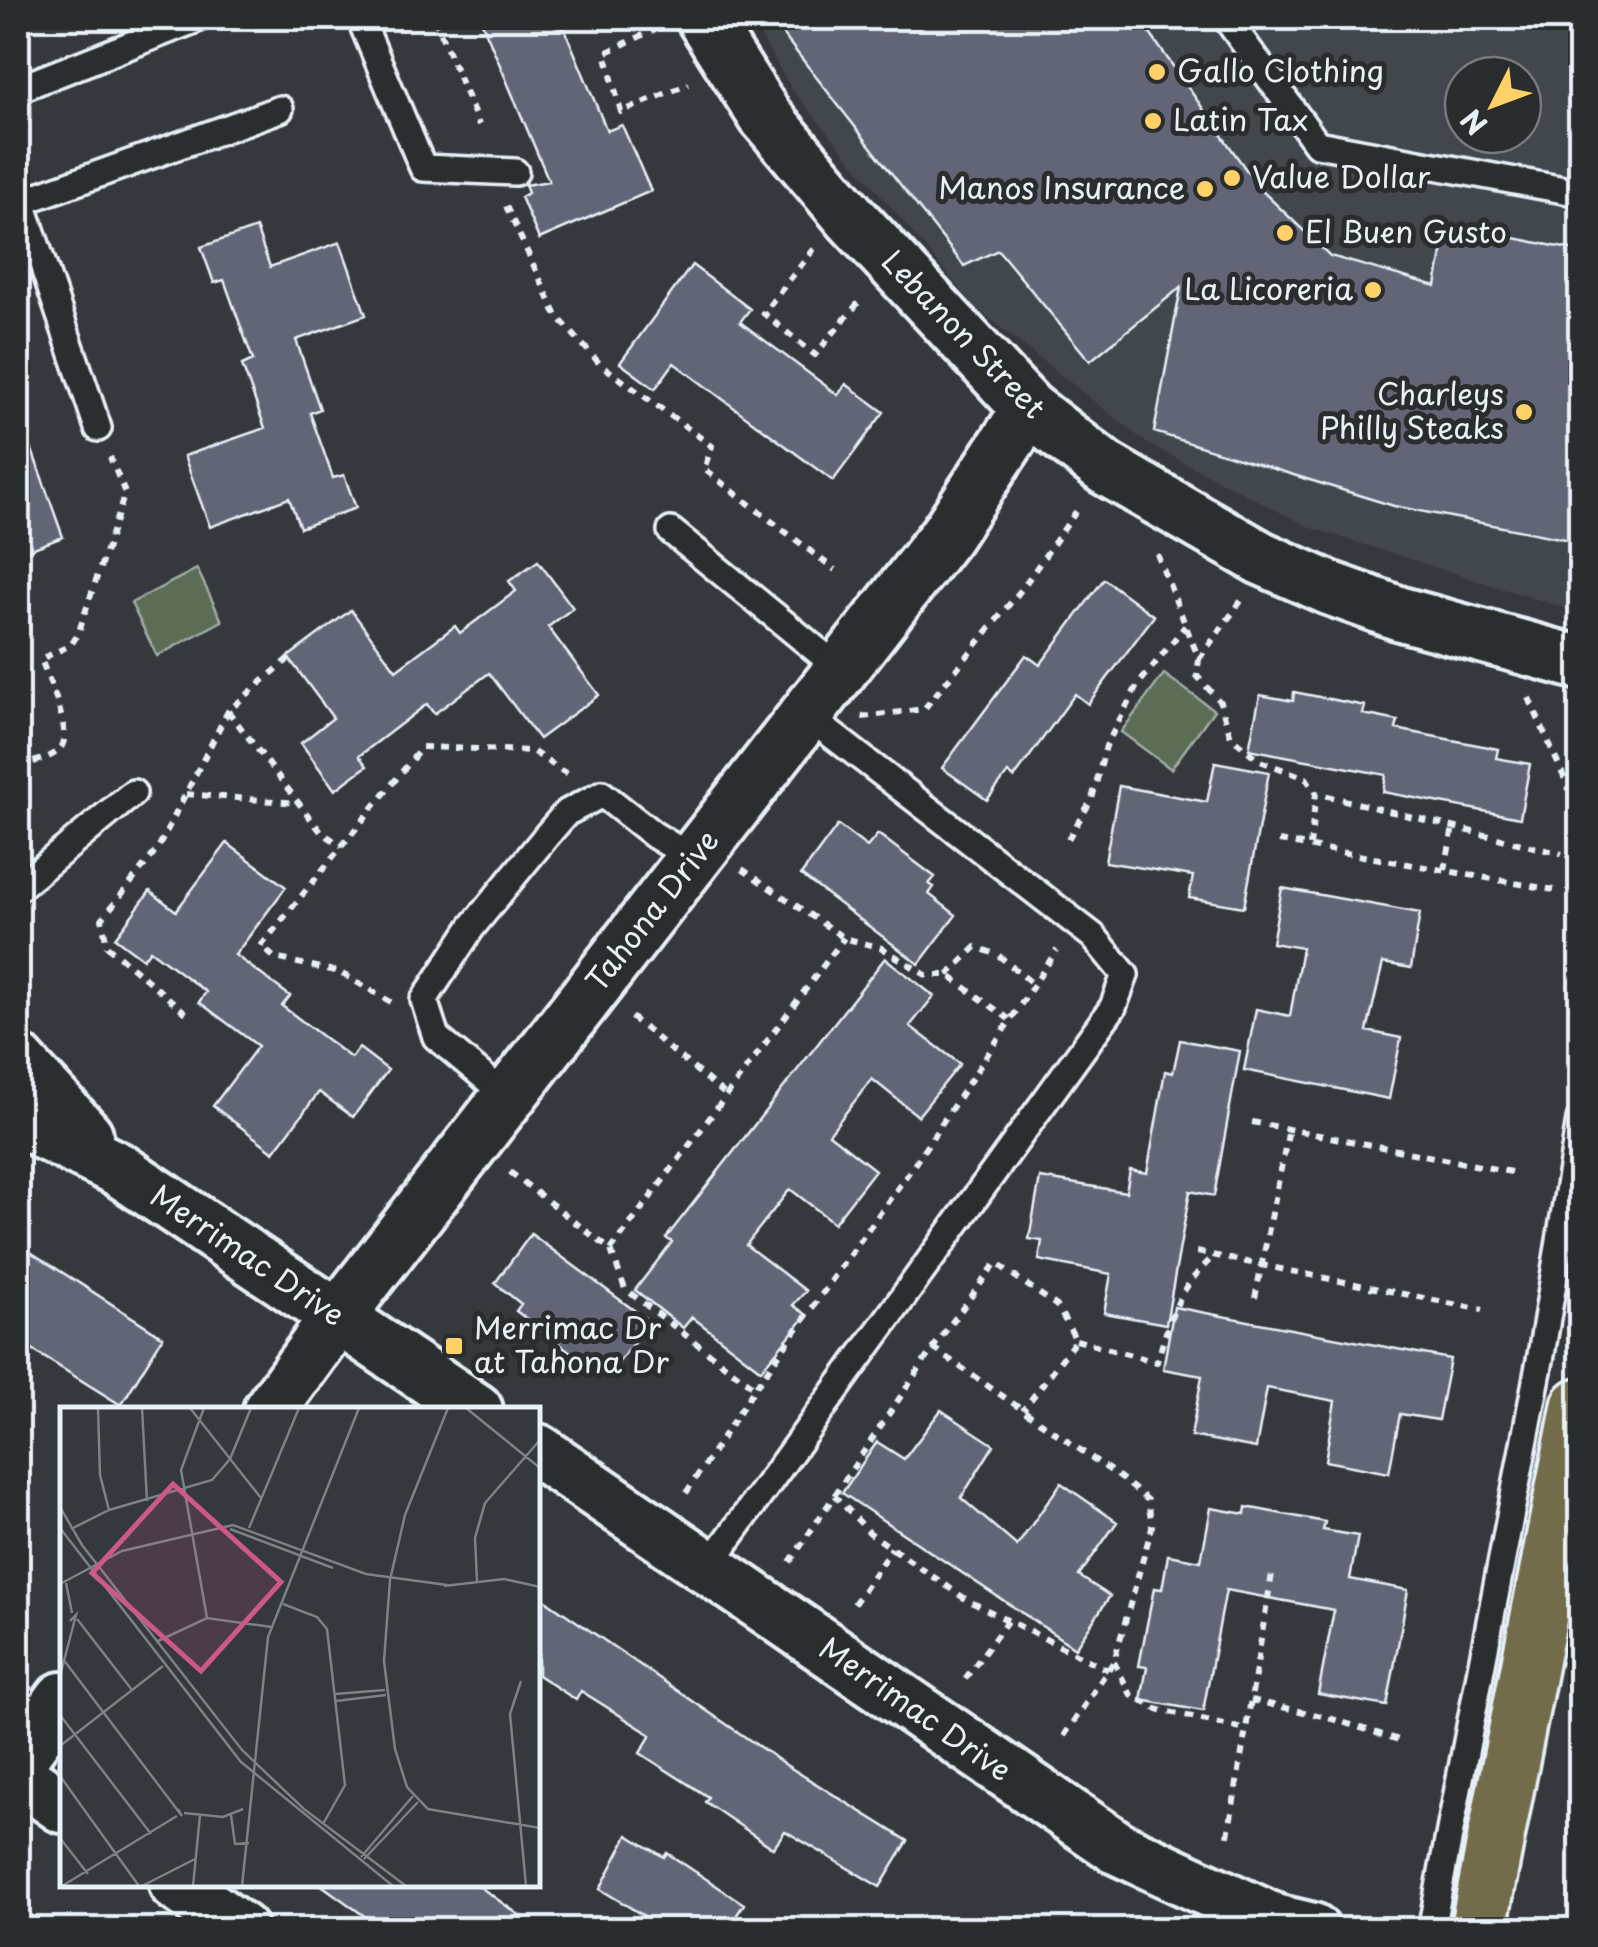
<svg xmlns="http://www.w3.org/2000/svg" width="1598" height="1947" viewBox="0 0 1598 1947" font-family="'Playpen Sans',sans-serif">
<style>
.built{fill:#42464d;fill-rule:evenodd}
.green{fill:#5d6c55;stroke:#a2aea6;stroke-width:2.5}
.building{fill:#626574;stroke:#e8f1f8;stroke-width:2.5}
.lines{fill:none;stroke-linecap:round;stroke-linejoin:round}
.service-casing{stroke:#e8f1f8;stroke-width:32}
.minor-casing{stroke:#e8f1f8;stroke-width:60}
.primary-casing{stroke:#e8f1f8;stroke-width:62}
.path{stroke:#e8f1f8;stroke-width:6;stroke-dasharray:8 8;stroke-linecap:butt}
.service{stroke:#2a2d2e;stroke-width:25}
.minor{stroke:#2a2d2e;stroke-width:52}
.primary{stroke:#726c4b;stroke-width:55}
.poi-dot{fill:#ffd166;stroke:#2a2d2e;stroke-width:4}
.labels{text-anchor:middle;stroke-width:10;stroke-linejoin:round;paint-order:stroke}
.poi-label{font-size:30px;fill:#e8f1f8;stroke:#2a2d2e;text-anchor:start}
.street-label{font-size:30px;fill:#e8f1f8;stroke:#2a2d2e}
.inset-road{fill:none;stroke:#7d8287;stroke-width:2.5}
.view{fill:#cd598a;fill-opacity:0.15;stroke:#cd598a;stroke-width:5}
.inset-edge{fill:none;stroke:#e8f1f8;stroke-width:5}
</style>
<rect width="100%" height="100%" fill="#35383c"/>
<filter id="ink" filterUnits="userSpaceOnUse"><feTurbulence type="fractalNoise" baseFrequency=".01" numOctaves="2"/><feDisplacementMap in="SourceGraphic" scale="20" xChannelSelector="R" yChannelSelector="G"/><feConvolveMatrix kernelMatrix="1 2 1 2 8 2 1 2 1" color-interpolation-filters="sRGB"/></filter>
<g filter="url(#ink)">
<path class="built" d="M 750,18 L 1580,18 L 1580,613 L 1311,528 L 1148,444 L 977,309 L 792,90 ZM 1463,75 L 1523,75 L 1523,135 L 1463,135 Z"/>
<path class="green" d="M 197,569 L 222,621 L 157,656 L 131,603 Z
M 1164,674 L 1214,710 L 1171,769 L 1121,732 Z"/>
<path class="building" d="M 480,18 L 560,18 L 607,131 L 622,125 L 651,191 L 539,239 L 521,197 L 528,193 L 525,185 L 549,181 Z
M 770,18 L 1139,18 L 1259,188 L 1330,256 L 1436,286 L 1447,225 L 1580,251 L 1580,542 L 1394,506 L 1154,432 L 1181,287 L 1090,361 L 998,250 L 964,266 Z
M 256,228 L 270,267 L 340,242 L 366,315 L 296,340 L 320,409 L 310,413 L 333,478 L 344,475 L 356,508 L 300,528 L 289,498 L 210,527 L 184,456 L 265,428 L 242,365 L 253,360 L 224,280 L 214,283 L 201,247 Z
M 692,265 L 750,309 L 740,322 L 838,395 L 846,384 L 884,412 L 833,481 L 674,363 L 655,389 L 620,363 Z
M 22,422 L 63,537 L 18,554 L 18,423 Z
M 538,561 L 573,608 L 548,627 L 599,695 L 539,739 L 489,673 L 434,714 L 427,704 L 359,756 L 367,766 L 335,790 L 301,743 L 333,718 L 288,657 L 351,610 L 396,670 L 455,626 L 460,633 L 516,591 L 509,581 Z
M 1104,579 L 1154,616 L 1088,704 L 1075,694 L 1014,778 L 1008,773 L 987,800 L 942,768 L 1026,655 L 1040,665 Z
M 1294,692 L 1365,706 L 1363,714 L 1398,721 L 1396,729 L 1498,749 L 1496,758 L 1530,764 L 1520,818 L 1383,792 L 1386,775 L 1249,749 L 1260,695 L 1293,701 Z
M 1215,762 L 1269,772 L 1244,907 L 1189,898 L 1193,876 L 1105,862 L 1119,786 L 1207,802 Z
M 838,825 L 867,847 L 878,834 L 935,877 L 929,884 L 934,887 L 929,894 L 956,915 L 919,964 L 801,875 Z
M 227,843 L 286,887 L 235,955 L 290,996 L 282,1006 L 351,1058 L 359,1048 L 388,1070 L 353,1117 L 319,1092 L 274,1152 L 213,1106 L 258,1046 L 199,1002 L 206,992 L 150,950 L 143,959 L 115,938 L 150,891 L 176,911 Z
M 1282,888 L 1420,913 L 1411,968 L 1383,963 L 1367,1031 L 1401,1038 L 1389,1099 L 1244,1070 L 1256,1009 L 1290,1016 L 1302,948 L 1272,943 Z
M 885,958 L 934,996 L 910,1026 L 960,1064 L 918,1116 L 872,1079 L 829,1134 L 875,1170 L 834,1223 L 790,1189 L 746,1245 L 806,1291 L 793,1305 L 807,1315 L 761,1370 L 692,1317 L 683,1328 L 635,1290 L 672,1242 L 666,1238 Z
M 1180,1040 L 1240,1051 L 1214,1196 L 1190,1191 L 1166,1324 L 1104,1313 L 1111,1274 L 1039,1260 L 1042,1241 L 1029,1239 L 1040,1178 L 1126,1192 L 1130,1170 L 1147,1173 L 1165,1071 L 1173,1073 Z
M 531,1234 L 650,1322 L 611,1372 L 585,1352 L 580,1359 L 516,1311 L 521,1304 L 495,1283 Z
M 18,1244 L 163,1337 L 121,1405 L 18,1341 Z
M 1174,1307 L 1450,1359 L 1438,1420 L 1400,1414 L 1389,1473 L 1325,1461 L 1335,1401 L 1267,1388 L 1256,1448 L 1191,1436 L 1202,1376 L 1163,1369 Z
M 941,1410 L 994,1445 L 961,1498 L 1017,1546 L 1061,1483 L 1117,1522 L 1079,1576 L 1110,1596 L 1075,1648 L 842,1493 L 877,1442 L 904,1459 Z
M 1246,1507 L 1325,1522 L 1323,1530 L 1358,1536 L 1350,1579 L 1408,1590 L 1387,1706 L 1318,1694 L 1334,1610 L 1226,1590 L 1203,1711 L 1141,1700 L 1147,1667 L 1139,1666 L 1154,1588 L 1162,1589 L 1168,1555 L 1201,1561 L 1211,1508 L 1245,1514 Z
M 538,1595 L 786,1765 L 908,1841 L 880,1887 L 785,1831 L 773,1848 L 705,1802 L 708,1797 L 640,1753 L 651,1735 L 581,1691 L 576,1700 L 538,1675 Z
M 628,1835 L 664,1857 L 667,1853 L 744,1904 L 727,1930 L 667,1930 L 600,1889 Z
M 320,1884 L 476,1884 L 540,1930 L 384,1930 Z"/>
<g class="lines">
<g class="service-casing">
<path id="service" d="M 360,18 L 423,168 L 515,172
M 1226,18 L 1317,144 L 1580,193
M 18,89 L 199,18
M 18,191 L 98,428
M 21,202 L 280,109
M 671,531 L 841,670
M 18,888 L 133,793
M 508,1097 L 436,1037 L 424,1000 L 472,927 L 547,835 L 566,813 L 602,794 L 654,835 L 694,859
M 708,1567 L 1113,1007 L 1125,975 L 1093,936 L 806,715
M 1431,1930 L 1541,1355 L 1580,1120"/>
</g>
<g class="minor-casing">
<path id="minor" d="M 703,18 L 765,116 L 851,218 L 1029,409 L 1105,468 L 1261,558 L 1329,588 L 1401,614 L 1580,663
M 18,1061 L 86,1135
M 18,1114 L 46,1134 L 118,1169 L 476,1410
M 270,1410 L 338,1316 L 946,535 L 1029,409
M 538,1451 L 1118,1848 L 1275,1921 L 1313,1930
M 18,1761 L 62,1699
M 18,1775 L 62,1806
M 176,1884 L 241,1930"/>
</g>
<g class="primary-casing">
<path id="primary" d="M 1478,1930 L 1580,1406"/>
</g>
<path class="path" d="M 434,18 L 479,125
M 658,28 L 605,53 L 621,112 L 689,84
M 506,206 L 557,316 L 600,364 L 712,446 L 704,469 L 835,570
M 814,249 L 763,313 L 815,355 L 859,302
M 1157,554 L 1199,659 L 1197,676 L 1220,702 L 1231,737 L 1260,761 L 1306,778 L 1316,793
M 1199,659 L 1241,601
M 1529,698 L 1575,802
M 228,711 L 321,832 L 342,846
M 862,717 L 924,709 L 1021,590 L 1080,506
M 18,766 C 31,762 54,759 62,746 C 72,731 47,676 41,659 L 71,645 L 78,634 L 125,493 L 110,457
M 186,794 L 298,803
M 1068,839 L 1092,799 L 1106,746 L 1137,686 L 1185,626
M 1279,841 L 1554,890
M 1310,846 L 1316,793 L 1562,854
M 742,869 L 844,938 L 882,948 L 926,975 L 948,975 L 1009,1019
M 1445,870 L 1453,827
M 948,975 L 976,947 L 998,955 L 1033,984
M 391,1002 L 339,972 L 275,958 L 261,946 L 422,747 L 532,751 L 567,774
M 186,1013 L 107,946 L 102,919 L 157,850 L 228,711 L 292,656
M 631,1017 L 726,1095
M 1252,1122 L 1511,1172
M 510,1172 L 611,1250 L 625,1289 L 755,1388
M 611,1250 L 844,938
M 1197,1252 L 1483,1310
M 1255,1298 L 1289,1129
M 1076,1340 L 1157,1362 C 1171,1315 1177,1290 1215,1255
M 933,1348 L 1121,1478 L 1148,1500 L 1152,1527 L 1114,1661 L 1060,1742
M 686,1493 L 755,1388 L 914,1165 L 1057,950
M 834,1495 L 870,1533 L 967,1600 L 1108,1670
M 790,1562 L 933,1348 L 996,1263 L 1057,1306 L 1076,1340 L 1023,1410
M 854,1604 L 892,1548
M 1114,1662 L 1131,1695 L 1156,1709 L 1246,1729
M 965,1679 L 1008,1620
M 1251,1700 L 1326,1717 L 1402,1741
M 1228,1836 L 1272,1574"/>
<use href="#service" class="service"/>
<use href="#minor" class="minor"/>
<use href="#primary" class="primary"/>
</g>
</g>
<g class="poi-dot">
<circle cx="1157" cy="72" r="10"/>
<circle cx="1153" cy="121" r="10"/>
<circle cx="1232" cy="178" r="10"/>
<circle cx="1205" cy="189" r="10"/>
<circle cx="1285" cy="233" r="10"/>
<circle cx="1373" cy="290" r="10"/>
<circle cx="1524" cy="412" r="10"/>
<rect x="444" y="1336" width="20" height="20" rx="5"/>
</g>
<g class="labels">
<g class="poi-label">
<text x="1177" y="82">Gallo Clothing</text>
<text x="1173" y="131">Latin Tax</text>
<text x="1252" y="188">Value Dollar</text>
<text x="1185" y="199" text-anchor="end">Manos Insurance</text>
<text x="1305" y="243">El Buen Gusto</text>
<text x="1353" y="300" text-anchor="end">La Licoreria</text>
<text x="1504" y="405" text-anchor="end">Charleys<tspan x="1504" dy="34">Philly Steaks</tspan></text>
<text x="474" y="1339">Merrimac Dr<tspan x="474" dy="34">at Tahona Dr</tspan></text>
</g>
<g class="street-label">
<text transform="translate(963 335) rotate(46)" y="10">Lebanon Street</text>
<text transform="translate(653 911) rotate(-52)" y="10">Tahona Drive</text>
<text transform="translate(247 1256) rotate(34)" y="10">Merrimac Drive</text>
<text transform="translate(915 1710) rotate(35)" y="10">Merrimac Drive</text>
</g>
</g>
<g transform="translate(60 1407)">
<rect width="480" height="480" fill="#35383c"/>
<path class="inset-road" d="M 38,1 L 40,68 L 49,103M 82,1 L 87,94M 130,1 L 201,91M 144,1 L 121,63 L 147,211M 388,1 L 345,108 L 330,173 L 324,254 L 335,342 L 347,380 L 368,402 L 480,421M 406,1 L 480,61M 0,100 L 22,138 L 182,343 L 244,402 L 346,479M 0,121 L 181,355 L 333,479M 189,121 L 239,1M 11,122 L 49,103 L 152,73 L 170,52 L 191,1M 170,122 L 273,161M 417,174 L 415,131 L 425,96 L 480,33M 6,176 L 12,206M 0,177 L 62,144 L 173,118 L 306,167 L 387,178M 384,179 L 444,172 L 480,180M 223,197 L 257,210 L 267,222 L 285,378 L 263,417M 17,212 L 72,283M 96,235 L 147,211 L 211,220M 3,252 L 122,409 L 118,402M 0,269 L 16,208 L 10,214M 461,274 L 450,307 L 466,479M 275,287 L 325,283M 276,294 L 326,288M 0,308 L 91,427M 0,339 L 103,259M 0,369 L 79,479M 124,406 L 163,410 L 183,402M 171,408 L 175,437 L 189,436M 0,431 L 28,467M 301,450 L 353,389M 304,452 L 358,395M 2,479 L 117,409M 82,479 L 135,452M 133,479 L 140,408M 182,479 L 208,230 L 299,1"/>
<path class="view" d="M 113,77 L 221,175 L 141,264 L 32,166 Z"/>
<rect width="480" height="480" class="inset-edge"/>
</g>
<rect width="1598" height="1947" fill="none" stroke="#2a2d2e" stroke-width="60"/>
<rect x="30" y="30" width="1538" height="1887" fill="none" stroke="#e8f1f8" stroke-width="4" filter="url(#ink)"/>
<g transform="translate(1493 105) rotate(228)"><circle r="48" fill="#2a2d2e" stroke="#767b7f" stroke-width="2.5"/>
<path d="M0-8L18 38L0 25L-18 38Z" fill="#ffd166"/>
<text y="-15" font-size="28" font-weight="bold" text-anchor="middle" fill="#e8f1f8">N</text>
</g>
</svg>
